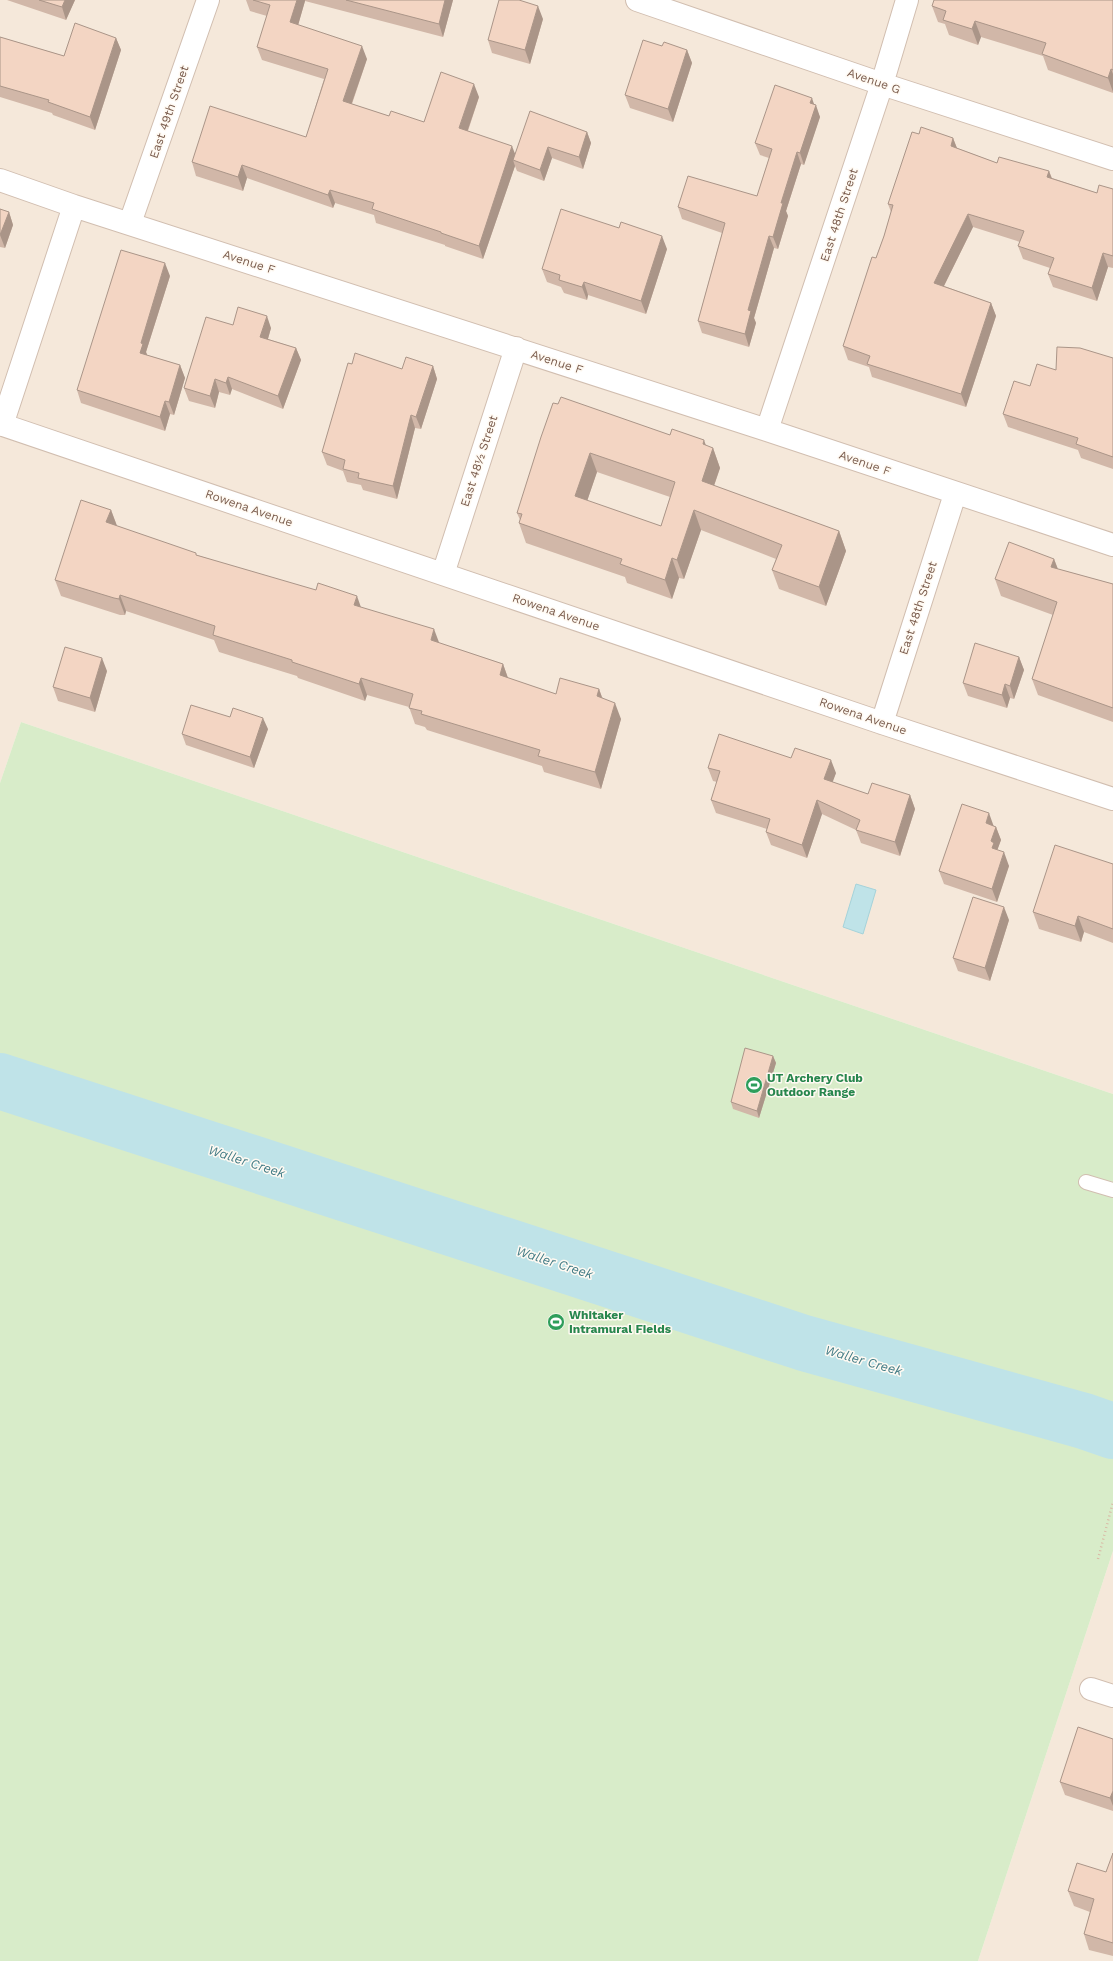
<svg xmlns="http://www.w3.org/2000/svg" width="1113" height="1961" viewBox="0 0 1113 1961" font-family="'Work Sans',sans-serif">
<style>
.residential{fill:#f5e8da}
.green{fill:#d8ecc9}
.water{fill:#bfe3e8;stroke:#a5d3da}
.lines{fill:none;stroke-linecap:round;stroke-linejoin:round}
.river{stroke:#bfe3e8;stroke-width:56}
.service-casing{stroke:#d1beb0;stroke-width:16}
.minor-casing{stroke:#d1beb0;stroke-width:24}
.path{stroke:#d9b8a5;stroke-width:2.5;stroke-dasharray:1 3;stroke-linecap:butt}
.service{stroke:#fff;stroke-width:14}
.minor{stroke:#fff;stroke-width:22}
.wall{fill:#d1b7a8;fill-rule:evenodd}
.shaded-wall{fill:#aa9588}
.building{fill:#f3d5c3;stroke:#aa9588;fill-rule:evenodd}
.labels{text-anchor:middle;stroke-width:3;stroke-linejoin:round;paint-order:stroke}
.street-label{font-size:12px;fill:#7a5c4d;stroke:#fffaf3}
.leisure-label{font-size:12px;font-weight:bold;fill:#27864d;stroke:#fffaf3;text-anchor:start}
.water-label{font-size:13px;font-style:italic;fill:#437c86;stroke:#fffaf3}
</style>
<rect width="100%" height="100%" fill="#fdf6ec"/>
<path class="residential" d="M 0,0 L 1113,0 L 1113,1094 L 21,722 L 0,783 Z
M 1113,1551 L 1113,1961 L 978,1961 Z"/>
<path class="green" d="M 21,722 L 1113,1094 L 1113,1551 L 978,1961 L 0,1961 L 0,783 Z"/>
<path class="water" d="M 856,884 L 876,890 L 863,934 L 843,927 Z"/>
<g class="lines">
<path class="river" d="M 0,1081 L 804,1343 L 1084,1421 L 1113,1431"/>
<g class="service-casing">
<path id="service" d="M 1086,1182 L 1113,1190"/>
</g>
<g class="minor-casing">
<path id="minor" d="M 637,0 L 882,84 L 1113,159
M 0,180 L 74,206 L 767,430 L 1113,545
M 130,223 L 208,0
M 0,424 L 882,723 L 1113,799
M 2,425 L 74,206
M 767,430 L 882,84 L 907,0
M 443,574 L 516,348
M 882,723 L 955,494
M 1091,1689 L 1113,1696"/>
</g>
<path class="path" d="M 1098,1559 L 1113,1502"/>
<use href="#service" class="service"/>
<use href="#minor" class="minor"/>
</g>
<path class="wall" d="M 7,0 L 75,0 L 66,20 Z
M 246,0 L 453,0 L 443,37 L 305,1 L 298,25 L 367,59 L 352,104 L 389,116 L 424,122 L 479,97 L 468,131 L 515,153 L 587,132 L 591,143 L 583,169 L 552,158 L 544,181 L 517,171 L 515,166 L 483,259 L 445,246 L 445,245 L 376,223 L 374,215 L 335,203 L 333,208 L 247,178 L 243,191 L 196,176 L 192,162 L 306,137 L 324,79 L 262,60 L 257,47 L 267,16 L 250,11 Z
M 1113,0 L 1113,93 L 1048,70 L 1043,56 L 981,37 L 978,45 L 949,35 L 945,24 L 938,22 L 932,6 Z
M 543,19 L 530,64 L 492,53 L 488,40 Z
M 0,37 L 64,56 L 116,38 L 121,50 L 95,130 L 53,115 L 52,113 L 0,97 Z
M 662,46 L 687,50 L 692,63 L 673,122 L 630,108 L 625,95 Z
M 814,104 L 820,117 L 804,165 L 801,164 L 786,211 L 788,216 L 778,249 L 774,248 L 754,318 L 756,323 L 749,347 L 702,333 L 698,321 L 722,233 L 682,219 L 678,207 L 757,196 L 769,158 L 760,155 L 755,143 Z
M 919,134 L 953,138 L 957,148 L 997,163 L 1049,171 L 1052,178 L 1097,193 L 1113,189 L 1113,268 L 1108,267 L 1097,301 L 1053,287 L 1048,274 L 1050,268 L 1023,259 L 1018,246 L 1020,242 L 973,227 L 944,286 L 991,303 L 996,316 L 966,407 L 872,377 L 869,367 L 848,360 L 843,346 L 884,236 L 891,212 L 888,204 Z
M 0,209 L 9,212 L 13,225 L 5,248 L 0,247 Z
M 667,249 L 646,314 L 588,295 L 587,300 L 564,293 L 561,287 L 547,282 L 542,269 Z
M 170,276 L 146,352 L 147,355 L 180,365 L 185,378 L 174,415 L 170,414 L 165,431 L 81,403 L 77,390 Z
M 233,325 L 271,328 L 268,339 L 296,348 L 301,360 L 283,409 L 232,389 L 230,395 L 219,392 L 215,408 L 189,401 L 184,388 Z
M 1113,358 L 1113,469 L 1081,458 L 1078,450 L 1008,427 L 1003,414 L 1030,386 L 1056,370 Z
M 352,364 L 402,369 L 433,366 L 437,379 L 421,429 L 415,428 L 397,499 L 363,490 L 361,485 L 347,482 L 343,471 L 327,465 L 322,452 Z
M 558,404 L 670,435 L 706,446 L 713,448 L 720,468 L 714,486 L 839,531 L 846,551 L 826,606 L 779,589 L 772,570 L 776,559 L 701,530 L 684,579 L 679,578 L 672,599 L 627,583 L 625,577 L 526,543 L 519,523 L 520,520 L 517,513 ZM 597,472 L 670,497 L 661,526 L 587,501 Z
M 111,510 L 117,526 L 197,555 L 361,608 L 439,643 L 503,664 L 508,678 L 556,694 L 599,689 L 602,697 L 621,719 L 601,789 L 544,772 L 542,766 L 427,730 L 425,727 L 415,724 L 409,707 L 367,695 L 365,701 L 298,678 L 297,676 L 219,652 L 214,640 L 126,611 L 125,615 L 120,615 L 61,596 L 55,580 Z
M 1054,559 L 1058,569 L 1113,584 L 1113,722 L 1038,695 L 1032,679 L 1053,615 L 1001,596 L 995,579 Z
M 1019,657 L 1024,670 L 1014,699 L 1010,698 L 1007,708 L 968,696 L 963,683 Z
M 107,671 L 95,712 L 58,701 L 53,687 Z
M 268,729 L 254,768 L 186,745 L 182,734 Z
M 708,768 L 836,773 L 832,782 L 868,794 L 910,795 L 915,809 L 900,856 L 861,843 L 856,830 L 822,814 L 807,858 L 771,845 L 766,832 L 767,829 L 716,813 L 711,800 L 717,782 L 713,781 Z
M 994,826 L 996,827 L 1001,840 L 997,850 L 1009,866 L 997,902 L 944,884 L 939,871 Z
M 1113,864 L 1113,943 L 1084,932 L 1081,942 L 1039,929 L 1033,912 Z
M 1009,920 L 990,981 L 958,971 L 953,958 Z
M 773,1056 L 776,1063 L 759,1118 L 733,1109 L 731,1102 Z
M 1113,1739 L 1113,1811 L 1065,1795 L 1060,1782 Z
M 1113,1853 L 1113,1956 L 1089,1950 L 1084,1934 L 1090,1912 L 1074,1906 L 1068,1891 L 1106,1872 Z"/>
<path class="shaded-wall" d="M 65,0 L 75,0 L 66,20 L 62,7 Z
M 297,0 L 305,0 L 305,1 L 295,36 L 290,22 Z
M 445,0 L 453,0 L 443,37 L 439,24 Z
M 538,6 L 543,19 L 530,64 L 525,50 Z
M 975,21 L 981,37 L 978,45 L 972,29 Z
M 116,38 L 121,50 L 95,130 L 90,117 Z
M 362,46 L 367,59 L 348,114 L 343,101 Z
M 687,50 L 692,63 L 673,122 L 668,109 Z
M 1111,69 L 1113,74 L 1113,92 L 1108,78 Z
M 474,84 L 479,97 L 464,141 L 459,128 Z
M 812,98 L 815,107 L 816,105 L 820,117 L 804,165 L 800,153 L 810,103 Z
M 587,132 L 591,143 L 583,169 L 579,157 Z
M 953,138 L 958,151 L 951,146 Z
M 512,146 L 517,159 L 513,160 L 515,166 L 483,259 L 479,246 Z
M 548,147 L 552,158 L 544,181 L 540,170 Z
M 797,152 L 801,164 L 786,211 L 788,216 L 778,249 L 773,237 L 781,203 Z
M 242,165 L 247,178 L 243,191 L 238,177 Z
M 1049,171 L 1054,185 L 1047,177 Z
M 330,190 L 335,203 L 333,208 L 328,195 Z
M 9,212 L 13,225 L 5,248 L 0,235 Z
M 968,214 L 973,227 L 939,296 L 934,283 Z
M 662,236 L 667,249 L 646,314 L 641,301 Z
M 769,236 L 774,248 L 754,318 L 756,323 L 749,347 L 745,334 L 748,310 Z
M 1103,253 L 1108,267 L 1097,301 L 1092,288 Z
M 165,263 L 170,276 L 146,352 L 148,357 L 140,353 L 141,343 Z
M 584,282 L 588,295 L 587,300 L 582,287 Z
M 991,303 L 996,316 L 966,407 L 961,394 Z
M 267,316 L 271,328 L 265,349 L 260,337 Z
M 296,348 L 301,360 L 283,409 L 278,396 Z
M 180,365 L 185,378 L 174,415 L 169,402 Z
M 433,366 L 437,379 L 421,429 L 416,417 Z
M 228,377 L 232,389 L 230,395 L 226,383 Z
M 215,379 L 219,392 L 215,408 L 210,396 Z
M 165,401 L 170,414 L 165,431 L 160,417 Z
M 411,415 L 415,428 L 397,499 L 393,486 Z
M 704,440 L 710,457 L 713,448 L 720,468 L 709,500 L 702,481 L 703,444 Z
M 590,453 L 597,472 L 582,516 L 575,496 Z
M 111,510 L 117,526 L 106,522 Z
M 694,510 L 701,530 L 684,579 L 677,560 Z
M 839,531 L 846,551 L 826,606 L 819,587 Z
M 672,558 L 679,578 L 672,599 L 665,580 Z
M 1054,559 L 1060,575 L 1051,567 Z
M 120,595 L 126,611 L 125,615 L 119,599 Z
M 357,596 L 363,613 L 354,605 Z
M 434,629 L 440,645 L 431,640 Z
M 1019,657 L 1024,670 L 1014,699 L 1010,686 Z
M 102,658 L 107,671 L 95,712 L 90,698 Z
M 503,664 L 509,681 L 500,675 Z
M 361,678 L 367,695 L 365,701 L 359,684 Z
M 1005,684 L 1010,698 L 1007,708 L 1002,695 Z
M 599,689 L 605,706 L 597,696 Z
M 615,703 L 621,719 L 601,789 L 595,772 Z
M 263,718 L 268,729 L 254,768 L 250,757 Z
M 831,760 L 836,773 L 829,792 L 824,779 Z
M 910,795 L 915,809 L 900,856 L 895,842 Z
M 817,800 L 822,814 L 807,858 L 802,845 Z
M 989,813 L 994,827 L 986,823 Z
M 996,827 L 1001,840 L 997,851 L 992,848 L 991,841 Z
M 1004,852 L 1009,866 L 997,902 L 992,889 Z
M 1004,907 L 1009,920 L 990,981 L 985,968 Z
M 1078,916 L 1084,932 L 1081,942 L 1075,926 Z
M 773,1056 L 776,1063 L 759,1118 L 757,1111 Z
M 1113,1791 L 1113,1806 L 1110,1798 Z"/>
<path class="building" d="M 39,0 L 65,0 L 62,7 Z
M 253,0 L 297,0 L 290,22 L 362,46 L 343,101 L 389,116 L 391,111 L 424,122 L 441,72 L 474,84 L 459,128 L 512,146 L 479,246 L 441,233 L 441,232 L 372,209 L 374,203 L 330,190 L 328,195 L 242,165 L 238,177 L 192,162 L 210,106 L 306,137 L 328,69 L 257,47 L 270,5 Z
M 346,0 L 445,0 L 439,24 Z
M 499,0 L 519,0 L 538,6 L 525,50 L 488,40 Z
M 934,0 L 1113,0 L 1113,70 L 1111,69 L 1108,78 L 1042,54 L 1046,43 L 975,21 L 972,29 L 943,20 L 946,11 L 932,6 Z
M 75,23 L 116,38 L 90,117 L 48,102 L 49,100 L 0,86 L 0,37 L 64,56 Z
M 643,40 L 662,46 L 664,42 L 687,50 L 668,109 L 625,95 Z
M 775,85 L 812,98 L 810,103 L 816,105 L 800,153 L 797,152 L 781,203 L 783,203 L 773,237 L 769,236 L 748,310 L 751,311 L 745,334 L 698,321 L 725,223 L 678,207 L 688,176 L 757,196 L 772,149 L 755,143 Z
M 530,111 L 587,132 L 579,157 L 548,147 L 540,170 L 513,160 Z
M 921,127 L 953,138 L 951,146 L 997,163 L 999,157 L 1049,171 L 1047,177 L 1097,193 L 1099,185 L 1113,189 L 1113,256 L 1103,253 L 1092,288 L 1048,274 L 1054,258 L 1018,246 L 1024,231 L 968,214 L 934,283 L 991,303 L 961,394 L 867,364 L 870,356 L 843,346 L 872,257 L 876,258 L 884,236 L 893,205 L 888,204 L 912,132 L 919,134 Z
M 0,209 L 9,212 L 0,235 Z
M 561,209 L 619,228 L 621,222 L 662,236 L 641,301 L 584,282 L 582,287 L 559,280 L 560,275 L 542,269 Z
M 121,250 L 165,263 L 141,343 L 143,344 L 140,353 L 180,365 L 169,402 L 165,401 L 160,417 L 77,390 Z
M 238,307 L 267,316 L 260,337 L 296,348 L 278,396 L 228,377 L 226,383 L 215,379 L 210,396 L 184,388 L 206,317 L 233,325 Z
M 1057,347 L 1080,348 L 1113,358 L 1113,457 L 1076,444 L 1078,438 L 1003,414 L 1014,381 L 1030,386 L 1037,364 L 1056,370 Z
M 355,353 L 402,369 L 406,357 L 433,366 L 416,417 L 411,415 L 393,486 L 358,478 L 359,473 L 343,469 L 345,460 L 322,452 L 348,363 L 352,364 Z
M 561,397 L 670,435 L 672,429 L 704,440 L 703,444 L 713,448 L 702,481 L 839,531 L 819,587 L 772,570 L 782,545 L 694,510 L 677,560 L 672,558 L 665,580 L 620,564 L 622,559 L 519,523 L 522,514 L 517,513 L 541,437 L 553,403 L 558,404 ZM 590,453 L 675,482 L 661,526 L 575,496 Z
M 81,500 L 111,510 L 106,522 L 196,553 L 196,555 L 316,590 L 318,583 L 357,596 L 354,605 L 434,629 L 431,640 L 503,664 L 500,675 L 556,694 L 560,678 L 599,689 L 597,696 L 615,703 L 595,772 L 538,756 L 540,750 L 421,714 L 422,711 L 409,708 L 413,694 L 361,678 L 359,684 L 292,662 L 292,660 L 213,635 L 215,626 L 120,595 L 119,599 L 114,598 L 55,580 Z
M 1009,542 L 1054,559 L 1051,567 L 1113,584 L 1113,708 L 1032,679 L 1057,602 L 995,579 Z
M 975,643 L 1019,657 L 1010,686 L 1005,684 L 1002,695 L 963,683 Z
M 65,647 L 102,658 L 90,698 L 53,687 Z
M 191,705 L 230,717 L 233,708 L 263,718 L 250,757 L 182,734 Z
M 719,734 L 791,758 L 795,748 L 831,760 L 824,779 L 868,794 L 872,783 L 910,795 L 895,842 L 856,830 L 860,820 L 817,800 L 802,845 L 766,832 L 770,819 L 711,800 L 720,771 L 708,768 Z
M 962,804 L 989,813 L 986,823 L 996,827 L 991,841 L 994,843 L 992,848 L 1004,852 L 992,889 L 939,871 Z
M 1055,845 L 1113,864 L 1113,929 L 1078,916 L 1075,926 L 1033,912 Z
M 973,897 L 1004,907 L 985,968 L 953,958 Z
M 745,1048 L 773,1056 L 757,1111 L 731,1102 Z
M 1078,1727 L 1113,1739 L 1113,1791 L 1110,1798 L 1060,1782 Z
M 1113,1853 L 1113,1943 L 1084,1934 L 1094,1899 L 1068,1891 L 1077,1863 L 1106,1872 Z"/>
<defs>
<g id="stadium-disc" transform="scale(0.9)"><circle r="9.5" fill="#2e9e5b" stroke="#fffaf3"/><path d="M0-5a6.5 5 0 1 0 0 10a6.5 5 0 1 0 0-10ZM-3.5-1.8h7v3.6h-7Z" fill="#fff"/></g>
</defs>
<g fill-rule="evenodd">
<use href="#stadium-disc" x="754" y="1085"/>
<use href="#stadium-disc" x="556" y="1322"/>
</g>
<g class="labels">
<g class="street-label">
<text transform="translate(874 81) rotate(19)" y="4">Avenue G</text>
<text transform="translate(169 112) rotate(-71)" y="4">East 49th Street</text>
<text transform="translate(839 215) rotate(-72)" y="4">East 48th Street</text>
<text transform="translate(249 262) rotate(18)" y="4">Avenue F</text>
<text transform="translate(557 362) rotate(18)" y="4">Avenue F</text>
<text transform="translate(479 461) rotate(-72)" y="4">East 48½ Street</text>
<text transform="translate(865 463) rotate(19)" y="4">Avenue F</text>
<text transform="translate(249 508) rotate(19)" y="4">Rowena Avenue</text>
<text transform="translate(918 608) rotate(-72)" y="4">East 48th Street</text>
<text transform="translate(556 612) rotate(19)" y="4">Rowena Avenue</text>
<text transform="translate(863 716) rotate(19)" y="4">Rowena Avenue</text>
</g>
<g class="leisure-label">
<text x="767" y="1082">UT Archery Club<tspan x="767" dy="14">Outdoor Range</tspan></text>
<text x="569" y="1319">Whitaker<tspan x="569" dy="14">Intramural Fields</tspan></text>
</g>
<g class="water-label">
<text transform="translate(247 1161) rotate(18)" y="5">Waller Creek</text>
<text transform="translate(555 1262) rotate(18)" y="5">Waller Creek</text>
<text transform="translate(864 1360) rotate(16)" y="5">Waller Creek</text>
</g>
</g>
</svg>
